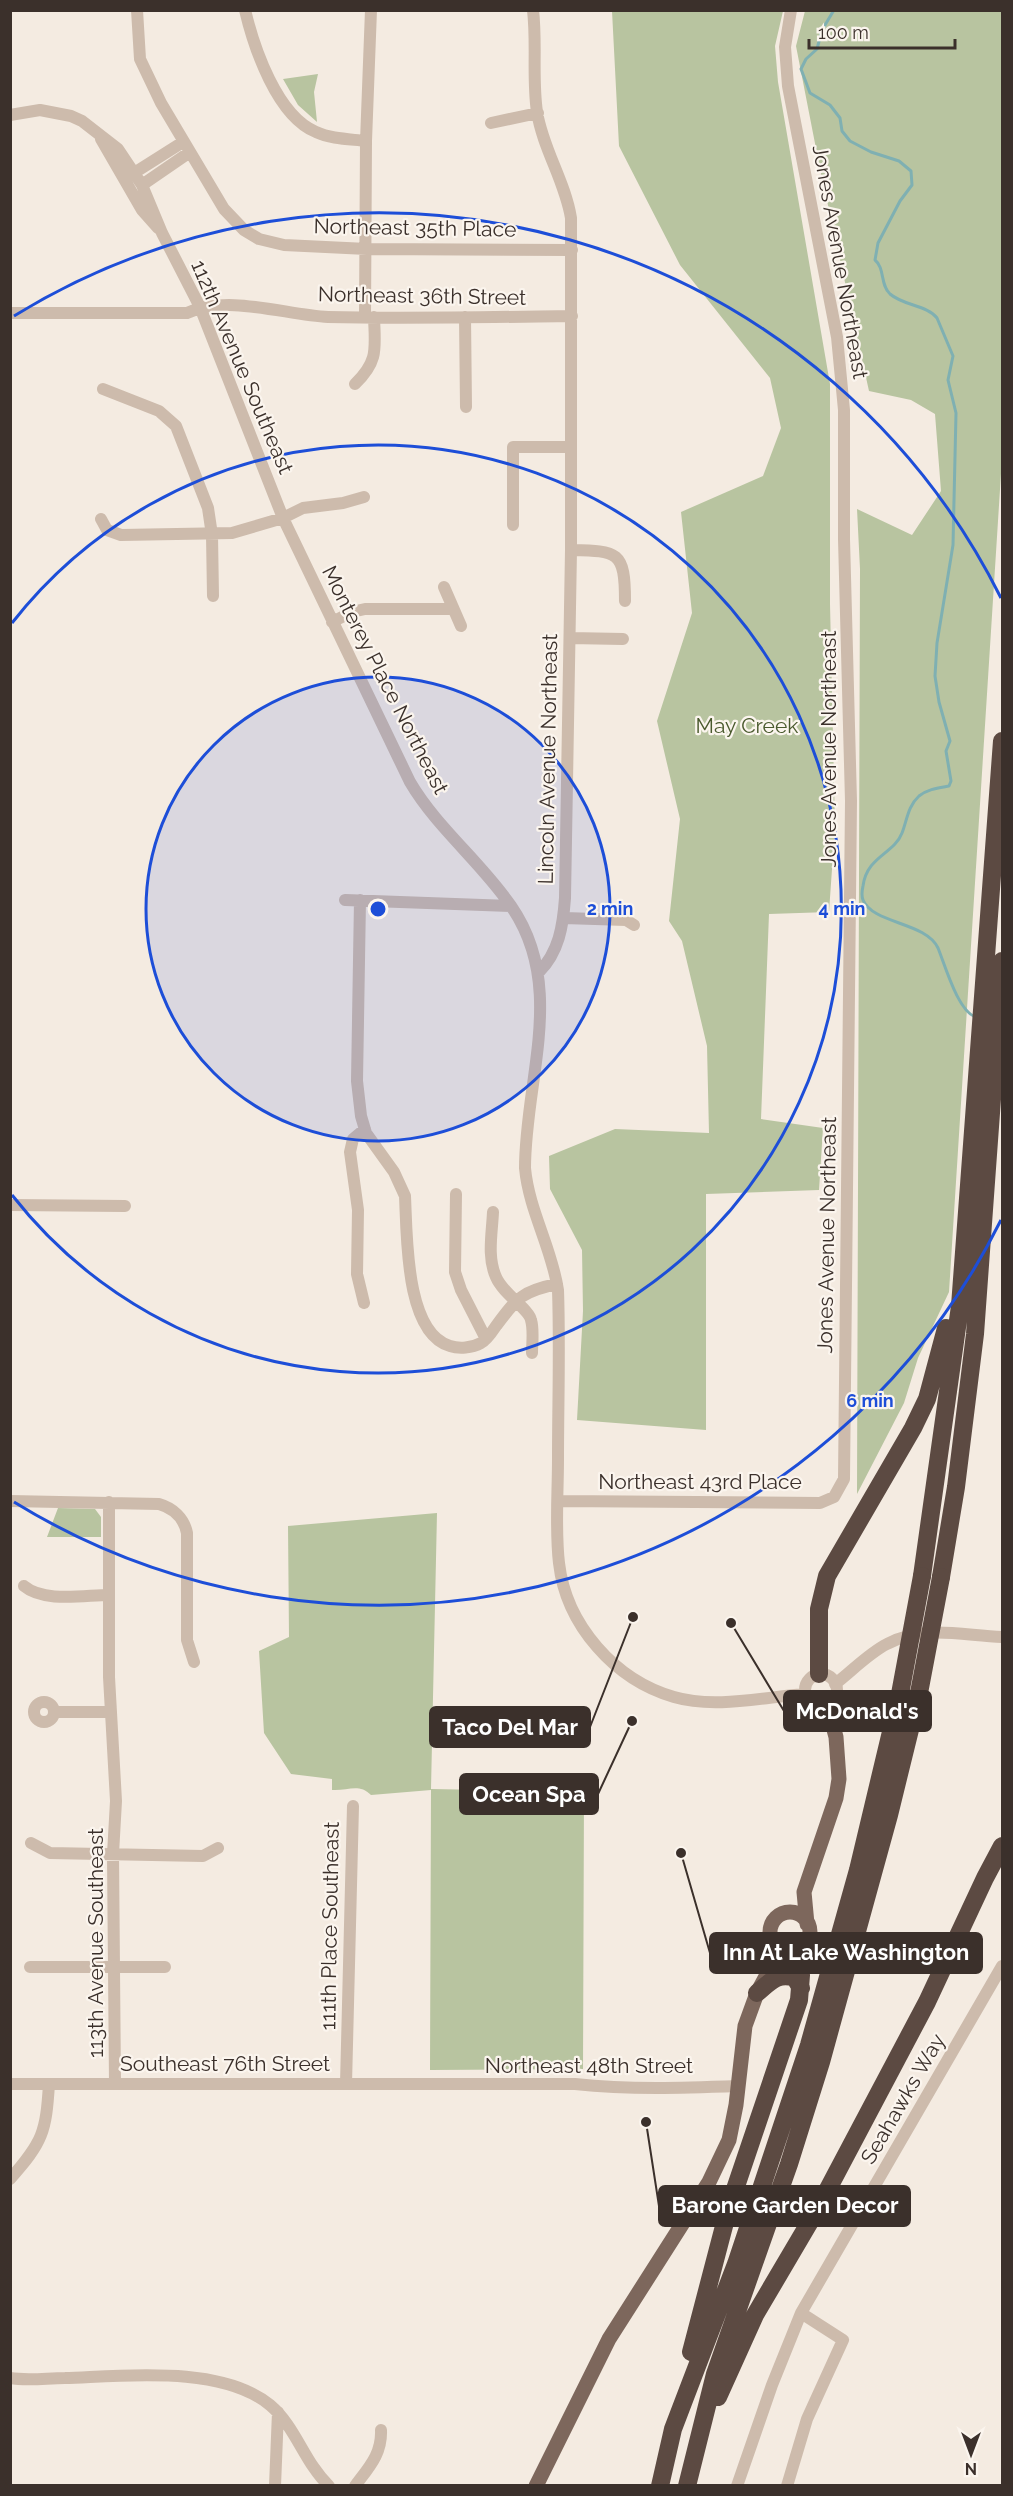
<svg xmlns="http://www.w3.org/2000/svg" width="1013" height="2496" viewBox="0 0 1013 2496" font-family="Raleway,sans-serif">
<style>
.green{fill:#b8c4a0}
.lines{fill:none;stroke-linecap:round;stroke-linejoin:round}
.stream{stroke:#7fb0b2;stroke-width:3}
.minor{stroke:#cdbbac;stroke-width:12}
.major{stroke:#7d675c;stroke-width:15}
.highway{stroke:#5c4a42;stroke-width:18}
.highway-bridge{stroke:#5c4a42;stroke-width:18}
.ring{fill:none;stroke:#1d4ed8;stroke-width:3}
.labels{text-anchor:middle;stroke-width:4.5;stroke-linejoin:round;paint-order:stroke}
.street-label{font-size:21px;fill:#3b302b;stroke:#fbf5ee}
.park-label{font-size:21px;fill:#4a5a2e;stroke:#fbf5ee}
.centre{fill:#1d4ed8;stroke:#fbf5ee;stroke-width:3}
.ring-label{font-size:18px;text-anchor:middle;font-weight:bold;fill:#1d4ed8;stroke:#fbf5ee;stroke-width:4.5;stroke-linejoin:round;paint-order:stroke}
.leader{fill:none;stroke:#3b302b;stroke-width:2}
.callout-dot{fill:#3b302b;stroke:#fbf5ee;stroke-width:2}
.callout{fill:#3b302b;stroke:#3b302b;stroke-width:2}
.callout-label{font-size:22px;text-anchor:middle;font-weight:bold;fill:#fff}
</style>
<rect width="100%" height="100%" fill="#f4ebe1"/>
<path class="green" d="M 612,11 L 783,11 L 775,46 L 778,82 L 830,384 L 830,604 L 835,826 L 829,912 L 769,914 L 761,1119 L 823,1128 L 819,1190 L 706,1194 L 706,1430 L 577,1420 L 583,1311 L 582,1250 L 550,1189 L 549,1156 L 615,1129 L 709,1133 L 707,1046 L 682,941 L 669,921 L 680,819 L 657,721 L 692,613 L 681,512 L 763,476 L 781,428 L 770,378 L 680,265 L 619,146 Z
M 805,11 L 1002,11 L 1002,458 L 949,1292 L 918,1358 L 904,1403 L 857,1494 L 860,569 L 857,509 L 912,535 L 941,491 L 935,414 L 911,400 L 869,391 L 820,169 L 796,46 Z
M 318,74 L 314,92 L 317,122 L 298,105 L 283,79 Z
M 58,1508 L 95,1509 L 101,1517 L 101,1537 L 47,1537 Z
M 437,1513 L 431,1789 L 584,1792 L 583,2069 L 430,2070 L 431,1790 L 371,1795 C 359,1783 348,1791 332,1790 L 332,1779 L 291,1774 L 264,1733 L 259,1651 L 289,1637 L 288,1526 Z"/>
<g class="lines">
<path class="stream" d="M 834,10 L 822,30 L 817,49 L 806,59 L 801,69 L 810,93 L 830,105 L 840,118 L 842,131 L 850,141 L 871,152 L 899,161 L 911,171 L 912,185 L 900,201 L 878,243 L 875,260 C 885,268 880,285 890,294 C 904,306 927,305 937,318 L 953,356 L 948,380 L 956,413 L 953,545 L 937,643 L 935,676 L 939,702 L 950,741 L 946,751 L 951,781 L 949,786 C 938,788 928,789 919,796 C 908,806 907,820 902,833 C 894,854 867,856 863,886 C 862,891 861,895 863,900 C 873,924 926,922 938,948 C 945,965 958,1012 976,1017"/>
<path class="minor" d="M 137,10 L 140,59 L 161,103 L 224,209 L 244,230 L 259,239 L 284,245 L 367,249 L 572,250
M 245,10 C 254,48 277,116 316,132 C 331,139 349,139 366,141
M 533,10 C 537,44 532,78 537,112 C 543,149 565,181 571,218 L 571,550 L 565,898 C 563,926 559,952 539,972
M 10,115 L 40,110 L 71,116 L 82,121 L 118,149 L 142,185 L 162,233 L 200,307 L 283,518 L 410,782 C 437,828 481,862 511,906 C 567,987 525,1079 525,1168 C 529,1211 552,1248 558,1290 C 560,1346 558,1403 558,1459 C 558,1493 555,1529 559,1563 C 566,1625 615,1680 674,1697 C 715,1709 764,1697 806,1694
M 491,123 L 538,113
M 101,139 L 142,210 L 158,228
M 134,173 L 183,142
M 142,185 L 190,152
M 10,313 L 187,313 C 229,294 285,315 328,317 C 409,319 491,317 572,316
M 365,317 L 366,141 L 371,10
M 465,317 L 466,407
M 355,384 C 379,361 375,348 374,317
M 103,389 L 159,411 L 176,426 L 208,508 L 212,535 L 213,596
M 101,519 L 107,530 L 121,535 L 232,533 L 283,518 L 303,508 L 343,503 L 364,497
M 513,525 L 513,447 L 570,447
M 571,550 C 618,551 625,551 625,601
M 444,587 L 461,626
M 332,622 L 352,612 L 365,609 L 453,609
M 570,638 L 623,639
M 345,900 L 511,906
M 360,900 L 357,1081 L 361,1116 L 366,1133 L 394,1172 L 405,1196 C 407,1235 405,1333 450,1346 C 459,1349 472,1348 481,1343 C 487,1340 492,1332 496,1326 C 517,1298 522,1291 557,1284
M 564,918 L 626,920 L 634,925
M 456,1194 L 455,1272 L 461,1290 L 486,1339
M 10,1205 L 125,1206
M 493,1212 C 492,1234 487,1257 496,1277 C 503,1294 529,1309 531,1320 C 534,1330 532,1343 532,1353
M 364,1303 L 357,1274 L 358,1210 L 350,1152 L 353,1139 L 365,1129
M 10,1501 L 159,1504 C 173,1508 184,1518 187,1533 L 187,1640 L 194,1662
M 558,1501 L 820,1503 L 834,1497 L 844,1479 L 851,801 L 844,539 L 844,410 L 837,337 L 788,86 L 785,47 L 791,10
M 109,1502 L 109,1677 L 116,1801 L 113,1854 L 115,2084
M 24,1586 C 44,1603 85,1595 109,1595
M805 1690a16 16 0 1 1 32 0a16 16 0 1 1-32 0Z
M 835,1684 C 852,1671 869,1653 887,1644 C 924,1624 964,1636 1002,1637
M34 1712a10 10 0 1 1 20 0a10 10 0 1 1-20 0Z
M 55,1712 L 111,1712
M 31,1843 L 50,1853 L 203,1856 L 218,1848
M 30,1967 L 165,1967
M 10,2084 L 575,2084 C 630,2090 684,2088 739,2086
M 346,2084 L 353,1806
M 10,2179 C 43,2142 46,2132 49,2084
M 10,2378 C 28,2381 47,2378 65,2378 C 125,2376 221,2365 270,2405 C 296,2427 304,2462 329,2486
M 275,2486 L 278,2412
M 355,2486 C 369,2467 382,2454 381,2430
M 737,2486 L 772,2385 L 801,2313 L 1002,1966
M 787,2486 L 807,2419 L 843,2340 L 801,2313"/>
<path class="major" d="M770 1932a20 20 0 1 1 40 0a20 20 0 1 1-40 0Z
M 807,1924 L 804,1892 L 836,1798 L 839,1779 L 836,1737 L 827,1704
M 536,2486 L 609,2339 L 709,2182 L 729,2140 L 736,2105 L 745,2026 L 757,1993 L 770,1969 L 776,1946"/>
<path class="highway" d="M 922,1576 L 960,1306 L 1002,741
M 941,1577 L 956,1487 L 975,1334 L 1002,961
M 819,1674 L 819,1609 L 827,1576 L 913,1428 L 927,1399 L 946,1328
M 757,1993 C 770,1982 778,1972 795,1978 L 801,1988
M 691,2352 L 729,2207 L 799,2000 L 801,1975 L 793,1951
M 718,2397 L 755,2315 L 818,2208 L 927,2002 L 985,1878 L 1002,1846
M 660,2486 L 673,2429 L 736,2264 L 809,2045 L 858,1870 L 900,1694
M 687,2486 L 715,2374 L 789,2164 L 821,2062 L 889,1815 L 919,1693"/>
<path class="highway-bridge" d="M 919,1693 L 941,1577
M 900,1694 L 922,1576"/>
</g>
<circle cx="378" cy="909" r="232" fill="#1d4ed8" fill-opacity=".12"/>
<g class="ring">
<circle cx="378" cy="909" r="232"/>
<path d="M12 623A464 464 0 1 1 12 1195"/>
<path d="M1001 1220A696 696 0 0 1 14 1502M14 316A696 696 0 0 1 1001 598"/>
</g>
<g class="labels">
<g class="street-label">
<text transform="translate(415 228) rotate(1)" y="7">Northeast 35th Place</text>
<text transform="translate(840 262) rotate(80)" y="7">Jones Avenue Northeast</text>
<text transform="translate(422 296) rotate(1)" y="7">Northeast 36th Street</text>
<text transform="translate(242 367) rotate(67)" y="7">112th Avenue Southeast</text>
<text transform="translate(385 680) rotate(63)" y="7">Monterey Place Northeast</text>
<text transform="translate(829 749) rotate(-90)" y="7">Jones Avenue Northeast</text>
<text transform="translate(548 759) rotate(-89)" y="7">Lincoln Avenue Northeast</text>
<text transform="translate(827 1235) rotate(-89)" y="7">Jones Avenue Northeast</text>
<text x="700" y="1489">Northeast 43rd Place</text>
<text transform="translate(330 1926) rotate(-89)" y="7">111th Place Southeast</text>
<text transform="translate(96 1943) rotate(-90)" y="7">113th Avenue Southeast</text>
<text x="225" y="2071">Southeast 76th Street</text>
<text x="589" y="2073">Northeast 48th Street</text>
<text transform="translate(903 2099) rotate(-60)" y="7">Seahawks Way</text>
</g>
<g class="park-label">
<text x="747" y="733">May Creek</text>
</g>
</g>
<circle cx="378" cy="909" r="9" class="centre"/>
<g class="ring-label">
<text x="610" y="915">2 min</text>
<text x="842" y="915">4 min</text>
<text x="870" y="1407">6 min</text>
</g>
<path class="leader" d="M731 1623L784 1711M633 1617L590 1727M632 1721L598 1794M681 1853L710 1953M646 2122L659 2206"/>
<g class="callout-dot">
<circle cx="731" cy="1623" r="6"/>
<circle cx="633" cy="1617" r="6"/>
<circle cx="632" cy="1721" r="6"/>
<circle cx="681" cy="1853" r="6"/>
<circle cx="646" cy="2122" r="6"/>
</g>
<g class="callout">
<rect x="784" y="1691" width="147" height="40" rx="6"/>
<rect x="430" y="1707" width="160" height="40" rx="6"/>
<rect x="460" y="1774" width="138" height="40" rx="6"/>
<rect x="710" y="1933" width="272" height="40" rx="6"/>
<rect x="659" y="2186" width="251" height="40" rx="6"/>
</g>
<g class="callout-label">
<text x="857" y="1719">McDonald's</text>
<text x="510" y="1735">Taco Del Mar</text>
<text x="529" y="1802">Ocean Spa</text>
<text x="846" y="1960">Inn At Lake Washington</text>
<text x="785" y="2213">Barone Garden Decor</text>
</g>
<rect width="1013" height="2496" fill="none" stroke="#3b302b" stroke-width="24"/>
<g transform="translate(971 2454) rotate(180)" stroke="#fbf5ee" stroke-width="4.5" paint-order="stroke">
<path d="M0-4.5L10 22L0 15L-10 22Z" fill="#3b302b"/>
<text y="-9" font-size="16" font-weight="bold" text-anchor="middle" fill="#3b302b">N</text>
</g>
<path d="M809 39v9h146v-9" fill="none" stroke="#3b302b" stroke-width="3"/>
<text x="818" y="39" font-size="18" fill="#3b302b" stroke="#fbf5ee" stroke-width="4.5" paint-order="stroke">100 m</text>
</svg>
